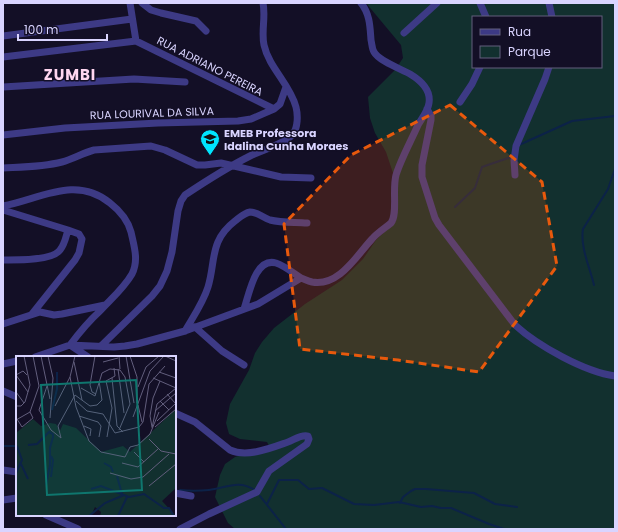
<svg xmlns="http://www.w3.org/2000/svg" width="618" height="532" viewBox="0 0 618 532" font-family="Poppins,sans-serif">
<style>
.green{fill:#12302f;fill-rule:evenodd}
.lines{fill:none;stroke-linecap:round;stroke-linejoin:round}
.stream{stroke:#0c2248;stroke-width:2}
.minor{stroke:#3d3a85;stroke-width:7}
.marked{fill:#e8590c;fill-opacity:0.2;stroke:#e8590c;stroke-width:3;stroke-dasharray:8 5;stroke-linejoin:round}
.labels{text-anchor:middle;stroke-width:3;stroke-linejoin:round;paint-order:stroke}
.street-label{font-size:11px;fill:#d9d4ff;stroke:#130f26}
.poi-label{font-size:11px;font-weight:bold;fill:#d9d4ff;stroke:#130f26;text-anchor:start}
.district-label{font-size:15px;font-weight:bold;letter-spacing:1px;fill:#ffd6f0;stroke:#130f26}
.inset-river{fill:none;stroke:#0c2248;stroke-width:2}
.inset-road{fill:none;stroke:#625e7d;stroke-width:1}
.view{fill:#0f766e;fill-opacity:0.15;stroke:#0f766e;stroke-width:2}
.inset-edge{fill:none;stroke:#d9d4ff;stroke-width:2}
</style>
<rect width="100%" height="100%" fill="#130f26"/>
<path class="green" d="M 366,3 L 615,3 L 615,529 L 235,529 L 228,523 L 215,497 L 220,475 L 225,464 L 235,457 L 269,446 L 267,442 L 240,439 L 229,434 L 226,423 L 230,404 L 249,370 L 255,353 L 262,342 L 274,328 L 305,304 L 342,280 L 363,259 L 376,240 L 396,221 L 392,190 L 393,173 L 386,152 L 375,133 L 370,118 L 368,97 L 395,70 L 403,58 L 401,45 ZM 473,17 L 601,17 L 601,67 L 473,67 Z"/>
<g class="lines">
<path class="stream" d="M 519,145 L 572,121 L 615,116
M 455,207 L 475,188 L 482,167 L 511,157
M 594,285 C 590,268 580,247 583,229 L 608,189 L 615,169
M 3,446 L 17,446
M 180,490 C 189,491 199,491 209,490 C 226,488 238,479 255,490
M 260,496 L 286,529
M 400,503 L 403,497 L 411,491 L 415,489 L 426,489 L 474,493 L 495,504 L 517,507
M 267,504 L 279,480 L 298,480 L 309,489 L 322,488 L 354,504 L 374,505 L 399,502 L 421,507 L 432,506 L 441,508 L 451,508 L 489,524 L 504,529"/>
<path class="minor" d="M 130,3 L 136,41
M 142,3 L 151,10 L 161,13 L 196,21 L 206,31
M 480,3 L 486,17
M 549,3 L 552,17
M 404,33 L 437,3
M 3,36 L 132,19
M 136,41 L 274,109
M 3,57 L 136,41
M 3,87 L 134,79 L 185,82
M 460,102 L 472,84 L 480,67
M 427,109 L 431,116 L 431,120 L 422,165 L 422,177 L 435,218 L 439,225 L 515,325 C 538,346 585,372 615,376
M 3,135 L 65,128 L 158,123 L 238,121 L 251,119 L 274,109 L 280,104 L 286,87
M 3,168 C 23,167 43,167 62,162 C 73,159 83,153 94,150 L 151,146 L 165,150 L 197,165 L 205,165 L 221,163 L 281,177 L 311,178
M 515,175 L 514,160 L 516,146 L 545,79 L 549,67
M 3,206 C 40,199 76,175 110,203 C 119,210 128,221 131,232 C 134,246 139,260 132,274 C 124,288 111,299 100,311 C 89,321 79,333 70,345 L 88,357
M 3,210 L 68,230 L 79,234 L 82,239 L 79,253 L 75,260 L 32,314
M 3,260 C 16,260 52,261 60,250 C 65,244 66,236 68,230
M 244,309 C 249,295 255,257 276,263 C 285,266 293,273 301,278
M 3,324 L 40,312 L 54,315 L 62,314 L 105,305
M 195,327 L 222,351 L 244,365
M 185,331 C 193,317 203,303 208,287 C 216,261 209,241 235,221 C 239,218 244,213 250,212 C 258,212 263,218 270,220 C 282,223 295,222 307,223
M 101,346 L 152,296 L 160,286 L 167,271 L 172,252 L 178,211 L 181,201 L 185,195 C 206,181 228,167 250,156 C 262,150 285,144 293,134 C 298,127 298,115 296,107 C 290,84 269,68 264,45 C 261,31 266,17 263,3
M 35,357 L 70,345 L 114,347 L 125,346 L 137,344 L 185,331 L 258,304 L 301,278 C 304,279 308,281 312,282 C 339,287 357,255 372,239 C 377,233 385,228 391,223 C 398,214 392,190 396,175 C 401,159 411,141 418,125 C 422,118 428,111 429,103 C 431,90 420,80 410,74 C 401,69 379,61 374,52 C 372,49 372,44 371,40 C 370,27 370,14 361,3
M 3,364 L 17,361
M 3,391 L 17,397
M 175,413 L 195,422 L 230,450 C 247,458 271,448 288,442 C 294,440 301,434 308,436 L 309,439 L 307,444 L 269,471 L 257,492 L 209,514 L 180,529
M 3,470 L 17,472
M 175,493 L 191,496
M 3,500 L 17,498
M 46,515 L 78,529"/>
</g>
<path class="marked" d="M 450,105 L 542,182 L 557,266 L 479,372 L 398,360 L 300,349 L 284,224 L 351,155 Z"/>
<defs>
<g id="school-pin" transform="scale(1)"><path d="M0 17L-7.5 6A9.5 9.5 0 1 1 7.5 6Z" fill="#00e5ff" stroke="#130f26"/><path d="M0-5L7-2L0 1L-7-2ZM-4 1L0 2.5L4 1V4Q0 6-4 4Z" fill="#111"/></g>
</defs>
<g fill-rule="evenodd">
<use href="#school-pin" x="210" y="139"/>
</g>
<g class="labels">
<g class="street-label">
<text transform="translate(210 66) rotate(27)" y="4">RUA ADRIANO PEREIRA</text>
<text transform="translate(152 113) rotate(-2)" y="4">RUA LOURIVAL DA SILVA</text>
</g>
<g class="poi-label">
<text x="224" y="137">EMEB Professora<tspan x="224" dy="13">Idalina Cunha Moraes</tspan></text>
</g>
<g class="district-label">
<text x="70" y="80">ZUMBI</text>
</g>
</g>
<g transform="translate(16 356)">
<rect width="160" height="160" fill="#130f26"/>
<path d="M 160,53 L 160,132 L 146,145 L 160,160 L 84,160 L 85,156 L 79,151 L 75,160 L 0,160 L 0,77 L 17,63 L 25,70 L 34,67 L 40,68 L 44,75 L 47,68 L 60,72 L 85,96 L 107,90 L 114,96 Z" fill="#12302f"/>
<path class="inset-river" d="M 36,54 L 41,33 L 41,16M 12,89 L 21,88 L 34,75M 88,107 L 95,111 L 97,116M 5,108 L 12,123M 0,117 L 6,104 L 1,90M 101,120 L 106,138M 35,121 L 37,104 L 35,100M 30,129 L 34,109 L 34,92 L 37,81 L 37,78 L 33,76M 75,133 L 85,130 L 113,141 L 128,138 L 148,152 L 153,152 L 158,160M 73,160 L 89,147 L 108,139M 102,160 L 111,141"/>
<path class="inset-road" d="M 25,0 L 34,43M 32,0 L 37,22 L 34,62M 59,0 L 54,21 L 60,51 L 73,85 L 85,96 L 109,101 L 114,91 L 122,89 L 134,78 L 143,56M 79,0 L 74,29 L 76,36 L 80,38M 103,0 L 104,13M 110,0 L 118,47M 114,0 L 121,21 L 121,47M 149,0 L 160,5M 58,6 L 66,44M 87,6 L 102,2M 102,13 L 108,57M 143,16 L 160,22M 0,19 L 12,36M 0,19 L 7,15 L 11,19M 96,22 L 101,70 L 107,76M 137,22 L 160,32M 31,30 L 23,54 L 35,74 L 45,82M 122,31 L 130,11 L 143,0M 65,32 L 79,40 L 86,17 L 94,13 L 104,14 L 109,21 L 114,48M 0,36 L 8,47M 151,38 L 160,48M 60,45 L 71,55 L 87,58 L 99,77 L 123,71 L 127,66 L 133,28 L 149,10M 144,45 L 153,54M 122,49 L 126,66M 0,50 L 5,50 L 9,46 L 14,29 L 8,0M 39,50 L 54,21M 139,55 L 160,37M 14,56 L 23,30 L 17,0M 63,60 L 82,66 L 85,70 L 83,81M 117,61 L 134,15 L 148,0M 1,63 L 6,71 L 17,62 L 14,56M 0,64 L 14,56M 141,65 L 160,47M 68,70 L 75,73 L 74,80M 136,71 L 134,60 L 137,42 L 144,25M 139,71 L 160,53M 136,72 L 141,48 L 160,32M 103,74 L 114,48M 91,81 L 96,52 L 90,25 L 99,20 L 98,12M 45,82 L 42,70 L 59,39 L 74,50 L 81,49 L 86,44 L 83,25M 133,83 L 145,95 L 160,98M 118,96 L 128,106M 106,107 L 122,111 L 142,93M 94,117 L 115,123 L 127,121 L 153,98M 133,130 L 160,108"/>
<path class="view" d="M 120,24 L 126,134 L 31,139 L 25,29 Z"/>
<rect width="160" height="160" class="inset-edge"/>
</g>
<rect width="618" height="532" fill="none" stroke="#d9d4ff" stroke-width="8"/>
<rect x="472" y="16" width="130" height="52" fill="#130f26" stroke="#625e7d"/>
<rect x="480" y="29" width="20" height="6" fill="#3d3a85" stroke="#625e7d"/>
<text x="508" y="36" font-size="12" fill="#d9d4ff">Rua</text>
<rect x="480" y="46" width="20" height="12" fill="#12302f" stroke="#625e7d"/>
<text x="508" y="56" font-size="12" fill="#d9d4ff">Parque</text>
<path d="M18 34v6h89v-6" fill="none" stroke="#d9d4ff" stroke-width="2"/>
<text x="24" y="34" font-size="12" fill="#d9d4ff" stroke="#130f26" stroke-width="3" paint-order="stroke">100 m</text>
</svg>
